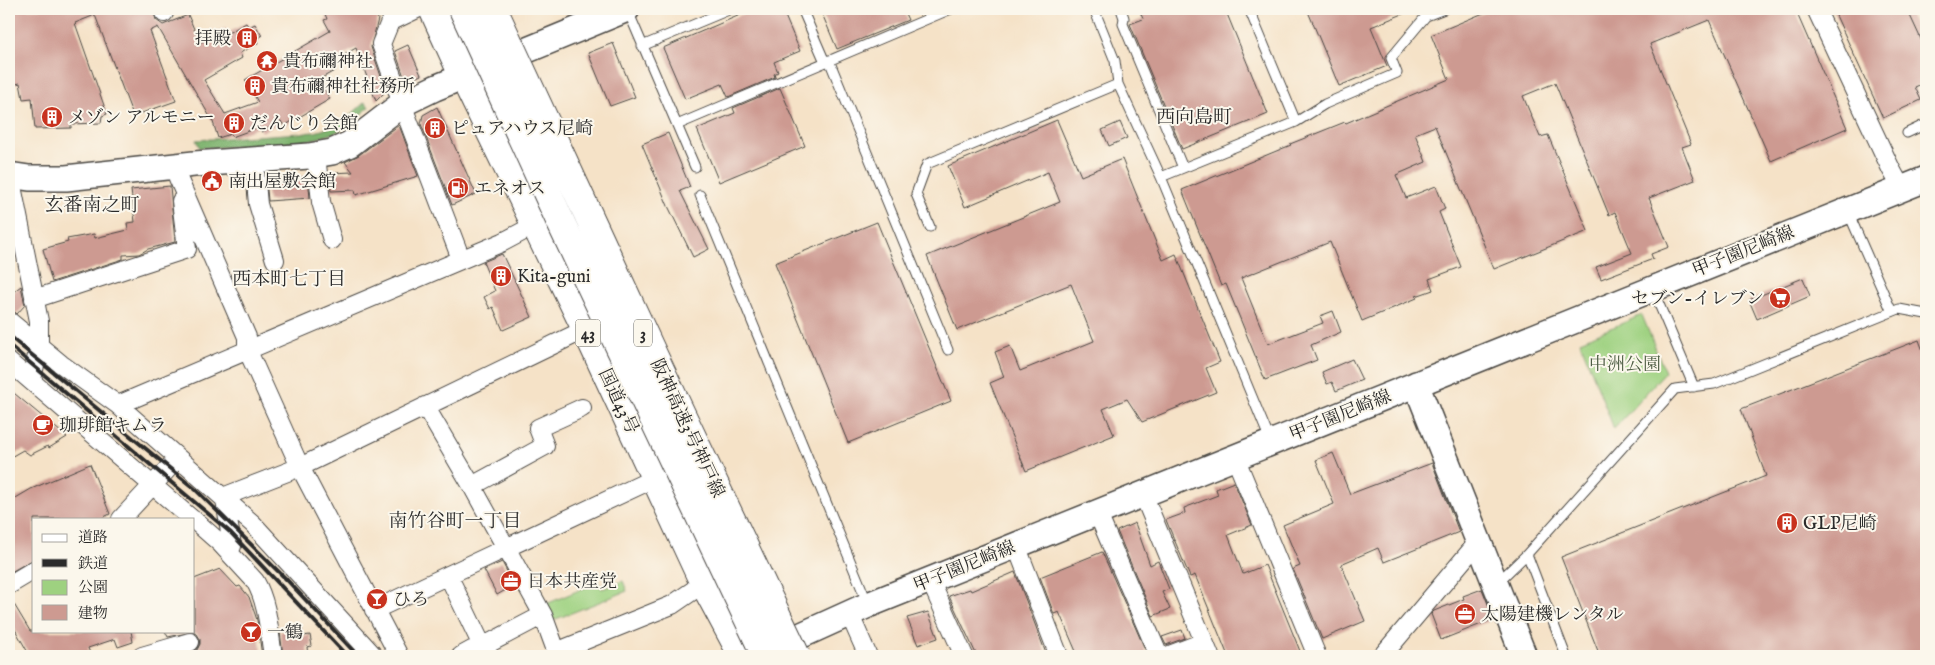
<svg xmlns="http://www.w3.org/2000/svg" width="1935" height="665" viewBox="0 0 1935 665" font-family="'IM FELL English','Noto Serif JP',serif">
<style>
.green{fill:#9ed180;stroke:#647e56}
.forest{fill:#7eb36e;stroke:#546f4c}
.building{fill:#cd9a91}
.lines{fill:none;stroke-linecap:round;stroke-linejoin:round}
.lane-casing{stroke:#494642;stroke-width:11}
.street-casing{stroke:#494642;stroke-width:20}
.secondary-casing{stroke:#494642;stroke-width:28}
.highway-casing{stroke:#494642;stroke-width:30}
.lane{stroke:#fff;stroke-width:9}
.street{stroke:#fff;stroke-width:18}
.secondary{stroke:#fff;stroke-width:25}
.highway{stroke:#fff;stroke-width:28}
.rail{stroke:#2b2b2b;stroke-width:4}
.highway-bridge-casing{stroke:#494642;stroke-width:30;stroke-linecap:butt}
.highway-bridge{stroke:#fff;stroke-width:28}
.labels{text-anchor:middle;stroke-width:4;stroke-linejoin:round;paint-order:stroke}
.shield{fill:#fbf7ec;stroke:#696865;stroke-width:1}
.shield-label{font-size:16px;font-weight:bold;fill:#2b2b2b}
.poi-label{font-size:18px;fill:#2b2b2b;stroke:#fbf7ec;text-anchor:start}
.street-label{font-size:18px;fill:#2b2b2b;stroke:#fbf7ec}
.park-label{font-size:18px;fill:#4e5d44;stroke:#fbf7ec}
.neighbourhood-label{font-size:19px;fill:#2b2b2b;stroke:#fbf7ec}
</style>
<rect width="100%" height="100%" fill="#fbf7ec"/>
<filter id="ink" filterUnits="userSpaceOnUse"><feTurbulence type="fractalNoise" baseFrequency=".02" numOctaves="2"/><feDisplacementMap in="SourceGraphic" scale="10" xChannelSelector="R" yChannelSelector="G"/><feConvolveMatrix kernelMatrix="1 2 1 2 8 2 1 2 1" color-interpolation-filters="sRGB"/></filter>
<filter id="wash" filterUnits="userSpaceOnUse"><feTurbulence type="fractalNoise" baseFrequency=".0096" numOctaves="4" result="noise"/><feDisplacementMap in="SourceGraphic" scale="20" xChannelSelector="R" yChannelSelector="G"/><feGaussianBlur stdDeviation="1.12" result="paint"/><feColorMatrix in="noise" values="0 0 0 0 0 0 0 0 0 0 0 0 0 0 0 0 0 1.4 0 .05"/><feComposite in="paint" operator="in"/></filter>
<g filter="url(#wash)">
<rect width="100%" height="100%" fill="#f5e2c7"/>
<path class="green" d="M 1642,315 L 1665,372 L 1614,429 L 1580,341 Z
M 623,581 L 627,591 L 551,621 L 544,605 L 598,582 L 602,589 Z"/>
<path class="forest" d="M 365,102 L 369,107 C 361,114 352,123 342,129 C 312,147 237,146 200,148 L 196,140 L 315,132 C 338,126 348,118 365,102 Z"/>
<g id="blocks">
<path class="building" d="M 9,9 L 153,9 L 156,20 L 163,25 L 188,15 L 200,43 L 225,28 L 228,33 L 246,23 L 249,27 L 255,24 L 262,36 L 256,39 L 258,43 L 240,53 L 242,58 L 204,80 L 225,114 L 258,102 L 245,80 L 330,31 L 324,20 L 327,19 L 323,9 L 374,9 L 378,19 L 371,47 L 386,91 L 376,101 L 356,48 L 331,62 L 336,70 L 318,80 L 330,99 L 284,126 L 281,121 L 262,132 L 259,127 L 232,137 L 231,134 L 218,138 L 213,122 L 158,27 L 150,31 L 176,101 L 133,116 L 95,15 L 75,23 L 107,114 L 102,116 L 101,123 L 71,124 L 71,128 L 35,129 L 32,98 L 23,99 L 20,83 L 9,86 Z
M 754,9 L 782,9 L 800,51 L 774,62 L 778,72 L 774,74 L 775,77 L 728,97 L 722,84 L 685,99 L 663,48 Z
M 820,9 L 903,9 L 908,20 L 837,49 Z
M 1139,9 L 1225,9 L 1268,114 L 1182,149 L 1130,24 L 1143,19 Z
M 1307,9 L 1415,9 L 1371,27 L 1387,66 L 1339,86 Z
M 1493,9 L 1795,9 L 1847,128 L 1771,161 L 1709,20 L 1650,44 L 1691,144 L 1682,147 L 1695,180 L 1649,198 L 1669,247 L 1651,254 L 1653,259 L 1601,279 L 1596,267 L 1632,253 L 1615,212 L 1609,215 L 1555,83 L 1523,96 L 1540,137 L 1548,135 L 1588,231 L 1494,269 L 1435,126 L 1415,134 L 1426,162 L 1396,175 L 1406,198 L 1436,186 L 1445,209 L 1439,212 L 1461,267 L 1429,279 L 1433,290 L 1416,296 L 1417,298 L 1362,321 L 1330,242 L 1241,278 L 1268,344 L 1323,323 L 1320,316 L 1333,311 L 1341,332 L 1311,345 L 1317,360 L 1265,380 L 1226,284 L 1221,286 L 1182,190 L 1291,145 L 1290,144 L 1345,122 L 1346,123 L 1449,79 L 1431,35 Z
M 1833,9 L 1907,9 L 1926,50 L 1926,82 L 1915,87 L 1921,100 L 1883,118 Z
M 613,43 L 635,97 L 610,106 L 588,53 Z
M 408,45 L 421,75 L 406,82 L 395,51 Z
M 780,88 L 805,146 L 719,182 L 697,129 L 735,113 L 733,108 Z
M 437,107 L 476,194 L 452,205 L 421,124 L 423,115 Z
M 1057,120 L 1081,176 L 1122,159 L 1163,260 L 1176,254 L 1220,362 L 1206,368 L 1216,392 L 1142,422 L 1127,399 L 1103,409 L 1114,435 L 1026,471 L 990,383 L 1004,377 L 995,352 L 1010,346 L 1020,371 L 1094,341 L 1071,284 L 957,330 L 927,256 L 1060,202 L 1048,172 L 965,207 L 948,166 Z
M 1120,122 L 1127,138 L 1109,146 L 1102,130 Z
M 399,125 L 418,176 L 356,195 L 355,190 L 331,191 L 329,173 L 353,172 L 345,162 L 359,155 Z
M 668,133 L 690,187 L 680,191 L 709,249 L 693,257 L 668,206 L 642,144 Z
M 296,177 L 308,177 L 310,198 L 268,201 L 266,179 Z
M 170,186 L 175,242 L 148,249 L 139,254 L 123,255 L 123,259 L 52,282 L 43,249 L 68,242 L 67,239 L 94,234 L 95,238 L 128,230 L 127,223 L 135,222 L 131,190 Z
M 877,222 L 951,401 L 848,443 L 775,263 Z
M 502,254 L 532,317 L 503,330 L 493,307 L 490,309 L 484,297 L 495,291 L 483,262 Z
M 1803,278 L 1810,296 L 1757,319 L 1749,300 Z
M 21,286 L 25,305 L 17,314 L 9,307 L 9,295 Z
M 1919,340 L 1926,359 L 1926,656 L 1600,656 L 1561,557 L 1766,476 L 1741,409 Z
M 1352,359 L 1362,380 L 1336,391 L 1332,382 L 1327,384 L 1322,372 Z
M 9,389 L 67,437 L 49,448 L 48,446 L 30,455 L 23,450 L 9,458 Z
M 1333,453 L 1350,494 L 1432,463 L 1459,532 L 1384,562 L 1378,548 L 1341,564 L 1365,621 L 1322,639 L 1293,569 L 1300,566 L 1283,525 L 1334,504 L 1316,460 Z
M 90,464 L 110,514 L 100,519 L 34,519 L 34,559 L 9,573 L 9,502 L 31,489 Z
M 1234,482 L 1252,525 L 1228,535 L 1243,574 L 1265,565 L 1302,656 L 1228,656 L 1195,575 L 1190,577 L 1166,520 L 1185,513 L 1184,508 L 1218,495 L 1216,489 Z
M 1135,523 L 1150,565 L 1158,561 L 1169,589 L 1162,592 L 1170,609 L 1153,616 L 1117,531 Z
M 1102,552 L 1148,656 L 1078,656 L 1059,612 L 1054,614 L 1040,577 Z
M 502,562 L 514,585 L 497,595 L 484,570 Z
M 220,569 L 237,587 L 240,586 L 249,597 L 257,620 L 262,656 L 179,656 L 197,650 L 200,644 L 200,639 L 197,634 L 192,632 L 168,637 L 165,631 L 194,631 L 194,579 Z
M 1015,572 L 1047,656 L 977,656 L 949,596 L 970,589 L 971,591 Z
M 1482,589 L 1494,619 L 1441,640 L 1431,614 L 1434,611 L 1464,599 L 1463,596 Z
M 9,596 L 30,631 L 131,631 L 133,642 L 118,647 L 115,639 L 88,648 L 91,656 L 30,656 L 9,619 Z
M 928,612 L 938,638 L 918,645 L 907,618 Z
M 302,628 L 303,636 L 310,635 L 312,646 L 307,647 L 308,656 L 283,656 L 280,632 Z
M 1182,630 L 1185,638 L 1166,645 L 1162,637 Z"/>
</g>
</g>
<g filter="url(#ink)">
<use href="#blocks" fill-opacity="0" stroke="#494642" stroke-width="1"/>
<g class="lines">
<g class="lane-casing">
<path id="lane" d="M 802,9 L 825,62
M 1094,9 L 1115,61 L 1118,84 L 1161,177 L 1270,440
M 1121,9 L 1124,18 L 1123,24 L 1183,168
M 1249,9 L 1296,122
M 628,11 L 695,167
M 642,46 L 731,9
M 829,60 L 948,350
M 677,125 L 951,9
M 1907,133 L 1926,124
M 1161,177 L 1296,122 L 1325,104 L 1397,73 L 1391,58 L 1426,16 L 1444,9
M 700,195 L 868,604
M 1848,212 L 1892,312
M 930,227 L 916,194 L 927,164 L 1118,84
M 1653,290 L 1694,387
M 1497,583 L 1527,554
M 1566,656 L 1527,554 L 1675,389 L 1714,384 L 1899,309 L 1926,314"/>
</g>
<g class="street-casing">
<path id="street" d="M 163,9 L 164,13
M 417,9 L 390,22 L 381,44 L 402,104 L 461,259
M 1816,9 L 1891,169 L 1902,189
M 316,155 L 321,202 L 332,240
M 254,160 L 258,204 L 275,260
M 176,166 L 178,178 L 247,337 L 247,349 L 300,467 L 399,656
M 9,171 L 39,321 L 39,345 L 32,380
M 34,299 L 187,249 L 181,201
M 9,321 L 61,364 L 118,405 L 253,524 L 374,656
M 9,362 L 192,519
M 118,405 L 503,242 L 535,225
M 425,406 L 472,486 L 543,615 L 558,656
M 1235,457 L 1317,656
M 472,486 L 545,446 L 538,428 L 582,408
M 1143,494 L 1210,656
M 1097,512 L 1159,656
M 121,519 L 178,458
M 194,520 L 220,543 L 255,581 C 268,603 269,632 273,656
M 1016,545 L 1059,656
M 229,553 L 232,546 L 225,499 L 228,495 L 300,467 L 586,329
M 448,575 L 487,656
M 930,580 L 964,656
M 9,585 L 34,570
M 374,610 L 655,478
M 849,613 L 868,656
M 556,652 L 672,605 L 704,583
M 142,656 L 190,642
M 461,656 L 472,650 L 480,648 L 543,615
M 1167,656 L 1204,642
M 1382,656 L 1479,541"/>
</g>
<g class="secondary-casing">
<path id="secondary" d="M 9,175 L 29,178 L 66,178 L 194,164 L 309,156 L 332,152 L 350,144 L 402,104 L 435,88 L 627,9
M 1416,384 L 1524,656
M 771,649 L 868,605 L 1926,179"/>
</g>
<g class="highway-casing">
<path id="highway" d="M 433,9 L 463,75 L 586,329 L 704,583 L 743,656"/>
</g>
<use href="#lane" class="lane"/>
<use href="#street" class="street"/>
<use href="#secondary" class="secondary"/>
<use href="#highway" class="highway"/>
<path class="rail" d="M 9,336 L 196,490 L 287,580 L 358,656
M 9,345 L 231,533 L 347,656"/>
<g class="highway-bridge-casing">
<path id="highway-bridge" d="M 463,9 L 562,225 L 766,656
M 493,9 L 655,359 L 796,656"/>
</g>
<use href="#highway-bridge" class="highway-bridge"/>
</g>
</g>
<defs>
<g id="building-disc" transform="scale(1.125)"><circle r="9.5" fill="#c8321e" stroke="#fbf7ec"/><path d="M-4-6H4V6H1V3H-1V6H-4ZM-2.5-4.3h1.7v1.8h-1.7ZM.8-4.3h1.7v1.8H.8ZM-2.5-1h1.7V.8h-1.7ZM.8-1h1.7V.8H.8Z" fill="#fff"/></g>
<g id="temple-disc" transform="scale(1.125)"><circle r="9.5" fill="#c8321e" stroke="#fbf7ec"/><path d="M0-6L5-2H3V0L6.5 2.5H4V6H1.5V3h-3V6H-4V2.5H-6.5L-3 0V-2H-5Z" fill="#fff"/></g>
<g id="civic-disc" transform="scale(1.125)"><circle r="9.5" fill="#c8321e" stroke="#fbf7ec"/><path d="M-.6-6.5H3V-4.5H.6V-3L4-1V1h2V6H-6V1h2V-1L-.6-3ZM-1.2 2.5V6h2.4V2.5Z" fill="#fff"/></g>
<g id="fuel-disc" transform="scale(1.125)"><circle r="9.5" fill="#c8321e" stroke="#fbf7ec"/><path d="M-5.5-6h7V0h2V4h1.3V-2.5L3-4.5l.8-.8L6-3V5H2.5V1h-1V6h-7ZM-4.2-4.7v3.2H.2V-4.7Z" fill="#fff"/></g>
<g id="supermarket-disc" transform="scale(1.125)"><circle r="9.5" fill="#c8321e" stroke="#fbf7ec"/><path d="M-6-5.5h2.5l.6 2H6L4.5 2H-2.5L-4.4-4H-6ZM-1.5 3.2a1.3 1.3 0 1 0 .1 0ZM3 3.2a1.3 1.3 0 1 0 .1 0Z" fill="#fff"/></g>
<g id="cafe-disc" transform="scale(1.125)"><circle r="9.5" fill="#c8321e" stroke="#fbf7ec"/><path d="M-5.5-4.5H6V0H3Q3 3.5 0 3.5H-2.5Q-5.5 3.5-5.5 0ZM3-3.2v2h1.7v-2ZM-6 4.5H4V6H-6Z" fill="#fff"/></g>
<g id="office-disc" transform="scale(1.125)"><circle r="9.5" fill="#c8321e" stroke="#fbf7ec"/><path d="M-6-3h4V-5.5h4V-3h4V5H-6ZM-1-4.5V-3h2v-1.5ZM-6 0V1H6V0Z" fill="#fff"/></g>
<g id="bar-disc" transform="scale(1.125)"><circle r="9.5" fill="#c8321e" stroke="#fbf7ec"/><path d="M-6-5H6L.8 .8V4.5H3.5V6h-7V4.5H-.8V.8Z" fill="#fff"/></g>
</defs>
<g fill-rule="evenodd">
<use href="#building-disc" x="247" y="38"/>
<use href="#temple-disc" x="267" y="61"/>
<use href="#building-disc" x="255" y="86"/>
<use href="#building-disc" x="52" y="117"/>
<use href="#building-disc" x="234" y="123"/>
<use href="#building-disc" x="435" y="128"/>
<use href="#civic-disc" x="212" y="181"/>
<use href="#fuel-disc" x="458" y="188"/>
<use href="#building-disc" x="501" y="276"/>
<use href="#supermarket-disc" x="1780" y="298"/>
<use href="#cafe-disc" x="43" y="425"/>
<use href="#building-disc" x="1787" y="523"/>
<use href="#office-disc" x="511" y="581"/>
<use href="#bar-disc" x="377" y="599"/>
<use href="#office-disc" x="1465" y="614"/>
<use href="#bar-disc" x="251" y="632"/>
</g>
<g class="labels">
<g class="shield">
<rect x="575.5" y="319.5" width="25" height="27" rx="4"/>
<rect x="634" y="319.5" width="18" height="27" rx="4"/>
</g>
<g class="shield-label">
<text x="588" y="339">43</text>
<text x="643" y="339">3</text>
</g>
<g class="poi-label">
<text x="231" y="44" text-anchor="end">拝殿</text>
<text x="283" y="67">貴布禰神社</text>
<text x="271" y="92">貴布禰神社社務所</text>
<text x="68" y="123">メゾン アルモニー</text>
<text x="250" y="129">だんじり会館</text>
<text x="451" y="134">ピュアハウス尼崎</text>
<text x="228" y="187">南出屋敷会館</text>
<text x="474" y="194">エネオス</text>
<text x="517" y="282">Kita-guni</text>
<text x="1764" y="304" text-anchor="end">セブン-イレブン</text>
<text x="59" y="431">珈琲館キムラ</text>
<text x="1803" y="529">GLP尼崎</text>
<text x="527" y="587">日本共産党</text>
<text x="393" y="605">ひろ</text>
<text x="1481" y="620">太陽建機レンタル</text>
<text x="267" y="638">一鶴</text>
</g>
<g class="street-label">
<text transform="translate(1743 251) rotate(-22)" y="6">甲子園尼崎線</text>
<text transform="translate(619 401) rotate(65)" y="6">国道43号</text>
<text transform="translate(1340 415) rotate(-22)" y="6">甲子園尼崎線</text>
<text transform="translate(688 428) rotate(65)" y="6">阪神高速3号神戸線</text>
<text transform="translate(964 566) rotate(-22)" y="6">甲子園尼崎線</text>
</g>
<g class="park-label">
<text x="1625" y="370">中洲公園</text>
</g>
<g class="neighbourhood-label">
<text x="1194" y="123">西向島町</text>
<text x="92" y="211">玄番南之町</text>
<text x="289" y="285">西本町七丁目</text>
<text x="455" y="527">南竹谷町一丁目</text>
</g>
</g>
<rect width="1935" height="665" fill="none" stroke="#fbf7ec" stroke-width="30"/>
<rect x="32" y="518" width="162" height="115" fill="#fbf7ec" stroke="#a8a59f"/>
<rect x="42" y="534" width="25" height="8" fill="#ffffff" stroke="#a8a59f"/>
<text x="78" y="542" font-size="15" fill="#2b2b2b">道路</text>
<rect x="42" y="559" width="25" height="8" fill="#2b2b2b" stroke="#a8a59f"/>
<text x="78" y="568" font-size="15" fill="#2b2b2b">鉄道</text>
<rect x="42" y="580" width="25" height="15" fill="#9ed180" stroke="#a8a59f"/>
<text x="78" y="592" font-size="15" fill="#2b2b2b">公園</text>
<rect x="42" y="605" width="25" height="15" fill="#cd9a91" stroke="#a8a59f"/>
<text x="78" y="618" font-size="15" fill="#2b2b2b">建物</text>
</svg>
